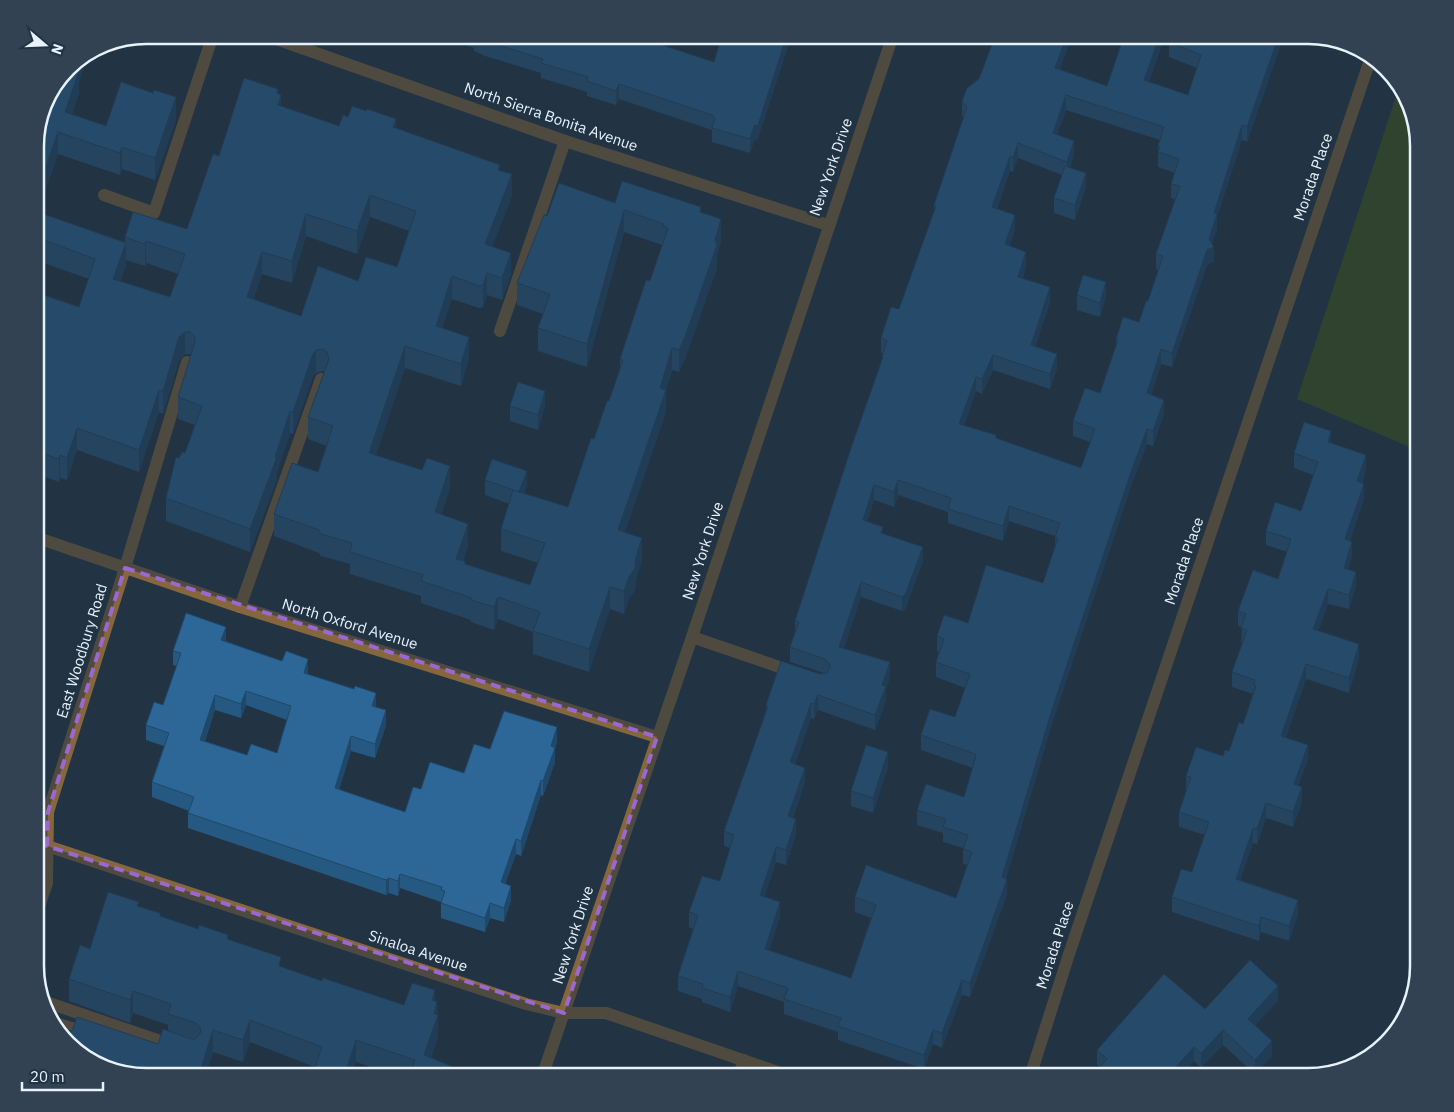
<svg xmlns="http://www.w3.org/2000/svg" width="1454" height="1112" viewBox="0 0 1454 1112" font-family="'IBM Plex Sans',sans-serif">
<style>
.green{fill:#425718}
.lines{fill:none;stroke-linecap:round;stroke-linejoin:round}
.service{stroke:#86673d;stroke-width:12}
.minor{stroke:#86673d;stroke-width:12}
.tertiary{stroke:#86673d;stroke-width:12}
.wall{fill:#265982;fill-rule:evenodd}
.shaded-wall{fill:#1f486a}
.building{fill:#2c6797;stroke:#1f486a;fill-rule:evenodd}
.marked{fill:none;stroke:#9b67d1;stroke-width:4;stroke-dasharray:10 6;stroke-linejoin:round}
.labels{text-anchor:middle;stroke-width:5;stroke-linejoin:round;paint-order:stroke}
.street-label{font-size:15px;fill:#e7f2fc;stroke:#223343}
.rim{fill:none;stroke:#e7f2fc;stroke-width:2.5}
</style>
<rect width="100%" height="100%" fill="#223343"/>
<path class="green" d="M 1399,87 L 1407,97 L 1419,146 L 1419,451 L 1297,399 Z"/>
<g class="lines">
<path class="service" d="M 104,195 L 154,213 L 213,35
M 500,331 L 565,141
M 125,568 L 187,362
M 240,607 L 321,379
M 692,637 L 794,672
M 43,1001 L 175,1046
M 52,1022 L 88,1033
M 738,1077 L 744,1060"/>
<path class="minor" d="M 265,35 L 565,141 L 828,225
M 35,537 L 240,607 L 657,737
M 35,842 L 526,1004 L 564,1013 L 606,1013 L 792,1077
M 35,918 L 47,883 L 48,812 L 125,568
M 1030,1077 L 1069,954 L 1371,57"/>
<path class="tertiary" d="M 542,1077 L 692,637 L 893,35"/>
</g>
<path class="wall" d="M 437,35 L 669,35 L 666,46 L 758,139 L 754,141 L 750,153 L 712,142 L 712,130 L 619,99 L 616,105 L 587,96 L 587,92 L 541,78 L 541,73 L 485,56 L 474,51 L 474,48 Z
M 993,35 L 1072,35 L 1060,69 L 1107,86 L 1134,42 L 1164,35 L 1164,39 L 1149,82 L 1188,95 L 1197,68 L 1169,57 L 1169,42 L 1172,35 L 1284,35 L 1247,142 L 1242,140 L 1217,217 L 1217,229 L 1212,244 L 1214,262 L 1207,265 L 1172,367 L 1161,364 L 1151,395 L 1164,414 L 1153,446 L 1147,444 L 1131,486 L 1050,730 L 1006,879 L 1007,894 L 970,997 L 962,995 L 942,1048 L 933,1044 L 924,1069 L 838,1040 L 838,1032 L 784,1014 L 784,1002 L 738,986 L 730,1012 L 702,1002 L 702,999 L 678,991 L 678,976 L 693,929 L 689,927 L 689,912 L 720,881 L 730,848 L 724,846 L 724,831 L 766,713 L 766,705 L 820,674 L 824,673 L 790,662 L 790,647 L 795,632 L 795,621 L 882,362 L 882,357 L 883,353 L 881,353 L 881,338 L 899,309 L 934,212 L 934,205 L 964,117 L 962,116 L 962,101 L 979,79 L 992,45 L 992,39 ZM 1066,110 L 1160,140 L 1158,146 L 1158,167 L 1175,173 L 1171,184 L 1171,198 L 1175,200 L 1156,254 L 1156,269 L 1159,270 L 1148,301 L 1139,322 L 1116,339 L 1116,348 L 1100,393 L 1073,421 L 1073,436 L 1090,442 L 1081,468 L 996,439 L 964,426 L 976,391 L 982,394 L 993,370 L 1050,389 L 1057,369 L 1035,347 L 1050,302 L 1023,278 L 1026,267 L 1009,246 L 1015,230 L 997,209 L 1010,171 L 1013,172 L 1018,158 L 1062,175 L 1054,198 L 1054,213 L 1075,220 L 1086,187 L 1070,167 L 1074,156 L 1057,135 ZM 898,495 L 948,512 L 948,523 L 1003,541 L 1009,521 L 1055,536 L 1055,546 L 1043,583 L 968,623 L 937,636 L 937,651 L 939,652 L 936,662 L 936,677 L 965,688 L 955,717 L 921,735 L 921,750 L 973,768 L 964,797 L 917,810 L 917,825 L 943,833 L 943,842 L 963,848 L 963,864 L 967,865 L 956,898 L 855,897 L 855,912 L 871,918 L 851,978 L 769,950 L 780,917 L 764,897 L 776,862 L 786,865 L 796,834 L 793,818 L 805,782 L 795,764 L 811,718 L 814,719 L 818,710 L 875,730 L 886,701 L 886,689 L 890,677 L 844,648 L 861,597 L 902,611 L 905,610 L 923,561 L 867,522 L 874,500 L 894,507 Z
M 88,53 L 79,82 L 79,93 L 72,114 L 106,126 L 176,120 L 155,180 L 122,169 L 120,175 L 58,154 L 38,212 L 125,242 L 125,237 L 187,229 L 219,156 L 278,94 L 281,106 L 339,126 L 348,117 L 396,128 L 500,170 L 512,196 L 492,247 L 511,275 L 502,300 L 487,295 L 483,307 L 479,308 L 452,299 L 442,328 L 469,359 L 461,386 L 405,368 L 376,455 L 450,488 L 441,514 L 468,546 L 463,561 L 465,564 L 530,585 L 538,563 L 501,551 L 501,529 L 509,504 L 485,495 L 485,480 L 527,486 L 524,494 L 568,507 L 594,439 L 609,401 L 620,368 L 620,359 L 650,281 L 662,245 L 624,232 L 587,367 L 538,351 L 538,328 L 543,314 L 517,305 L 517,283 L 547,216 L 615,203 L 701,213 L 721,241 L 717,255 L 717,268 L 685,359 L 679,372 L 672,370 L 666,390 L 666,412 L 625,532 L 642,560 L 636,579 L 635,590 L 629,599 L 624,614 L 610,609 L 589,672 L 533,654 L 533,632 L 498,619 L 494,630 L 471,622 L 471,620 L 421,603 L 421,596 L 350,574 L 350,564 L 321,556 L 319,553 L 274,536 L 274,514 L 318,472 L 327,446 L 308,439 L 308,417 L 324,372 L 323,371 L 316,373 L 313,376 L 293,434 L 290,433 L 277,473 L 277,479 L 250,552 L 166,521 L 166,498 L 179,458 L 185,453 L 195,425 L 178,419 L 178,397 L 191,355 L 190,354 L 185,354 L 179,360 L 163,414 L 159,412 L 139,472 L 77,450 L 67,480 L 60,478 L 59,482 L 35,473 L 35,292 L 79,307 L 89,279 L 41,262 L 35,279 L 35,139 L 73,63 ZM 370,217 L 409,231 L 397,267 L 358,281 L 301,316 L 253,300 L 262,274 L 292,283 L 306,236 L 357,254 ZM 126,260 L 145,266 L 146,263 L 178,274 L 170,297 L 120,281 L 126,265 Z
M 1077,295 L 1106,297 L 1100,317 L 1077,310 Z
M 510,406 L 545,406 L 538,430 L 510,421 Z
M 1331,443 L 1366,470 L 1362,483 L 1364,498 L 1350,541 L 1352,556 L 1348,570 L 1356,587 L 1349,609 L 1328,604 L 1318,631 L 1359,659 L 1349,693 L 1306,679 L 1286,737 L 1308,759 L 1298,786 L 1302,802 L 1293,827 L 1266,818 L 1257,844 L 1253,843 L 1240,880 L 1298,914 L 1289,941 L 1261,932 L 1259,941 L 1172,912 L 1172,897 L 1192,872 L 1205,835 L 1179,827 L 1179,812 L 1186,791 L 1186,776 L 1223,756 L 1229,751 L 1243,724 L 1253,694 L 1232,687 L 1232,672 L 1242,643 L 1241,642 L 1242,627 L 1238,626 L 1238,611 L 1278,579 L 1287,552 L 1266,545 L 1266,531 L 1301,511 L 1313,475 L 1294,468 L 1294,453 Z
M 226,641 L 308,673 L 308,674 L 376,707 L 386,725 L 375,758 L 351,751 L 339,790 L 405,812 L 421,789 L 464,773 L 490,749 L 557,742 L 555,749 L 555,762 L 543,796 L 541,795 L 521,856 L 516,854 L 505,884 L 511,900 L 504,922 L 490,918 L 485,932 L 441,918 L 441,902 L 400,888 L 398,896 L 389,893 L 386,895 L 188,828 L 188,813 L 189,811 L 152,797 L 152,782 L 164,746 L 146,740 L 146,725 L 163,705 L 177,666 L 173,665 L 173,651 ZM 246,705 L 287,720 L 277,753 L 247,755 L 205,741 L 215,710 L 241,718 Z
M 888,767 L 873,813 L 851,806 L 851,791 Z
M 139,906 L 160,916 L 228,939 L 281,967 L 322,981 L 404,1005 L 435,1001 L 437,1002 L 438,1037 L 431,1058 L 458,1077 L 400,1077 L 356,1062 L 351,1077 L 312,1077 L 315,1067 L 250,1042 L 243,1062 L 213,1052 L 205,1077 L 146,1077 L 72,1031 L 158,1044 L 168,1031 L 168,1025 L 133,1013 L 130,1023 L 69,1001 L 69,979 L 90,949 Z
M 1278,1001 L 1255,1025 L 1272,1056 L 1255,1074 L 1223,1045 L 1201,1068 L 1194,1061 L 1100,1067 L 1097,1065 L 1097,1050 L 1205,1009 Z"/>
<path class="shaded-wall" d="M 665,35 L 669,35 L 662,59 L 662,45 Z
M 787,35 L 792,35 L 758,139 L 754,141 L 750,153 L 750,139 L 754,126 Z
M 1067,35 L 1072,35 L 1055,82 L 1055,68 Z
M 1160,35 L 1164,35 L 1164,39 L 1144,95 L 1144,80 Z
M 1279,35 L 1284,35 L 1247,142 L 1247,127 Z
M 88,53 L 79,82 L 79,93 L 65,134 L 65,112 L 75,70 L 79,59 Z
M 619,84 L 619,99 L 616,105 L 616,91 Z
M 278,89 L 278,105 L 281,95 L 281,117 L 278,127 L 277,93 Z
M 1066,95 L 1066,110 L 1053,148 L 1053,133 Z
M 176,97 L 176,120 L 155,180 L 155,158 Z
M 396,119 L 396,141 L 393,127 Z
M 1242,125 L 1242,140 L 1217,217 L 1217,229 L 1210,249 L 1214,247 L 1214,262 L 1207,265 L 1172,367 L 1172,353 L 1207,250 L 1209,239 L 1214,213 Z
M 58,132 L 58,154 L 35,220 L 35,198 Z
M 1074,141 L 1074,156 L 1067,177 L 1067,162 Z
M 1018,143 L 1018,158 L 1013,172 L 1013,158 Z
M 122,147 L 122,169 L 120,175 L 120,153 Z
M 1010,156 L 1010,171 L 992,222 L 992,207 Z
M 1086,173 L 1086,187 L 1075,220 L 1075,205 Z
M 512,174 L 512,196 L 485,266 L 485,244 Z
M 370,195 L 370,217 L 357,254 L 357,231 Z
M 624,210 L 624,232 L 587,367 L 587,344 Z
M 306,214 L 306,236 L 292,283 L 292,261 Z
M 1015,215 L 1015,230 L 1005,259 L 1005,244 Z
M 721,219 L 721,241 L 717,255 L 717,268 L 685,359 L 679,372 L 679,350 Z
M 41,239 L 41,262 L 35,279 L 35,257 Z
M 146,241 L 146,263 L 145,266 L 145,244 Z
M 126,243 L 126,265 L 113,301 L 113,279 Z
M 262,252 L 262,274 L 247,320 L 247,297 Z
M 1026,252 L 1026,267 L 1018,292 L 1018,277 Z
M 511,253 L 511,275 L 502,300 L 502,278 Z
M 487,273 L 487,295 L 483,307 L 483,285 Z
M 452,276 L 452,299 L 436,348 L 436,326 Z
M 1106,282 L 1106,297 L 1100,317 L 1100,303 Z
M 1050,287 L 1050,302 L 1031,360 L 1031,345 Z
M 185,332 L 185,354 L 179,360 L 163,414 L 163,391 L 179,337 Z
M 469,337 L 469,359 L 461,386 L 461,364 Z
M 405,346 L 405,368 L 369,476 L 369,453 Z
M 672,348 L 672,370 L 666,392 L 666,390 L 666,412 L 618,552 L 618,530 Z
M 1161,349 L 1161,364 L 1147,408 L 1147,393 Z
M 316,350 L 316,373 L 313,376 L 293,434 L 293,412 L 313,354 Z
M 1057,354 L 1057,369 L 1050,389 L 1050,374 Z
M 993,355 L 993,370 L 982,394 L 982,379 Z
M 976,377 L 976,391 L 959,439 L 959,424 Z
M 159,390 L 159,412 L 139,472 L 139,450 Z
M 545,391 L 545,406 L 538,430 L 538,415 Z
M 1164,400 L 1164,414 L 1153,446 L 1153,431 Z
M 290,411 L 290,433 L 277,473 L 277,479 L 250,552 L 250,529 Z
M 77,428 L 77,450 L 67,480 L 67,458 Z
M 1147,429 L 1147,444 L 1131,486 L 1050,730 L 1002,892 L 1002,877 L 1050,716 L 1131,472 Z
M 1331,431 L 1331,446 L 1328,442 Z
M 60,455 L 60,478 L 59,482 L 59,459 Z
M 1366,455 L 1366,470 L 1357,496 L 1357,481 Z
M 450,466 L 450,488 L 435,534 L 435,512 Z
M 527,471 L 527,486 L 519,507 L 519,492 Z
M 898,480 L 898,495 L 894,507 L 894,492 Z
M 1364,484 L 1364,498 L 1345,554 L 1345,539 Z
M 874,485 L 874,500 L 863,535 L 863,520 Z
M 1009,506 L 1009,521 L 1003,541 L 1003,526 Z
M 468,524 L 468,546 L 456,581 L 456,559 Z
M 642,538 L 642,560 L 636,579 L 635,590 L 629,599 L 624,614 L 624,591 Z
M 1352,542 L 1352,556 L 1344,583 L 1344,568 Z
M 923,547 L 923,561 L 905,610 L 902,611 L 902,597 Z
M 1356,572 L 1356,587 L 1349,609 L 1349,595 Z
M 37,580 L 37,595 L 35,599 L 35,585 Z
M 861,582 L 861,597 L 839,662 L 839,647 Z
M 610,587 L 610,609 L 589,672 L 589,649 Z
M 1328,589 L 1328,604 L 1313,644 L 1313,629 Z
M 498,597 L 498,619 L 494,630 L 494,607 Z
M 226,627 L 226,641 L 221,640 Z
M 1359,644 L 1359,659 L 1349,693 L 1349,678 Z
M 308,659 L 308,673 L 304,688 L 304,673 Z
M 890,662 L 890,677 L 886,689 L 886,701 L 875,730 L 875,715 L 882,685 Z
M 1306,664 L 1306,679 L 1281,750 L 1281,736 Z
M 246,691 L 246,705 L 241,718 L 241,704 Z
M 376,693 L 376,708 L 372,706 Z
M 215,695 L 215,710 L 200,755 L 200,740 Z
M 818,695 L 818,710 L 814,719 L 814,704 Z
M 811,703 L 811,718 L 790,777 L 790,762 Z
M 386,710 L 386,725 L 375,758 L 375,744 Z
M 557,727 L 557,742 L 555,749 L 555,762 L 543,796 L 543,781 L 551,746 Z
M 351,736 L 351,751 L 335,803 L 335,788 Z
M 1308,745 L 1308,759 L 1294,799 L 1294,784 Z
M 888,752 L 888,767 L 873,813 L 873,798 Z
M 805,768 L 805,782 L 788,831 L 788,816 Z
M 541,780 L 541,795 L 521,856 L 521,841 Z
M 1302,787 L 1302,802 L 1293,827 L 1293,812 Z
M 1266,803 L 1266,818 L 1257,844 L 1257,829 Z
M 796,819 L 796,834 L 786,865 L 786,850 Z
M 1253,828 L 1253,843 L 1236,893 L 1236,879 Z
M 516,839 L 516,854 L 501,897 L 501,882 Z
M 776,847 L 776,862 L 760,910 L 760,895 Z
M 400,874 L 400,888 L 398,896 L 398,881 Z
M 389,878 L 389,893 L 386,895 L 386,880 Z
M 1007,879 L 1007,894 L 970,997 L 970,983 Z
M 511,886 L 511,900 L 504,922 L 504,908 Z
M 1298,900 L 1298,914 L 1289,941 L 1289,926 Z
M 780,902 L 780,917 L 765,963 L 765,949 Z
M 490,903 L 490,918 L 485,932 L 485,918 Z
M 1261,917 L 1261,932 L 1259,941 L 1259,926 Z
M 738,971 L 738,986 L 730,1012 L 730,997 Z
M 962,980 L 962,995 L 942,1048 L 942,1033 Z
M 1278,986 L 1278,1001 L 1248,1033 L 1248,1019 Z
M 435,990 L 435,1011 L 437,1002 L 438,1037 L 424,1077 L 424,1055 L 432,1000 Z
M 133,991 L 133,1013 L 130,1023 L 130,1000 Z
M 250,1020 L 250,1042 L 243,1062 L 243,1040 Z
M 213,1030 L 213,1052 L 205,1077 L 200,1077 L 200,1072 Z
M 933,1030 L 933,1044 L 924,1069 L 924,1055 Z
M 1223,1030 L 1223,1045 L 1201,1068 L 1201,1053 Z
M 356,1040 L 356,1062 L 351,1077 L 345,1077 L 345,1074 Z
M 1272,1041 L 1272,1056 L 1255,1074 L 1255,1060 Z
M 1194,1047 L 1194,1061 L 1180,1077 L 1167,1077 Z
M 458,1069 L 458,1077 L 455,1077 Z"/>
<path class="building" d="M 474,35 L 665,35 L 662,45 L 714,62 L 722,35 L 787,35 L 758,125 L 754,126 L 750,139 L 712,128 L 715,118 L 712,115 L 619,84 L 616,91 L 587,81 L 588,77 L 541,63 L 543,59 L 485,41 L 474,36 Z
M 993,35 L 1067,35 L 1055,68 L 1107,86 L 1123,39 L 1134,42 L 1136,35 L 1160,35 L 1144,80 L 1188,95 L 1201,55 L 1169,42 L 1172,35 L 1279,35 L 1247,127 L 1242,125 L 1214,213 L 1217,214 L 1209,239 L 1214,247 L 1207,250 L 1172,353 L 1161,349 L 1147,393 L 1164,400 L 1153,431 L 1147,429 L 1131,472 L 1050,716 L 1002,877 L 1007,879 L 970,983 L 962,980 L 942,1033 L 933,1030 L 924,1055 L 838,1026 L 841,1018 L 784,999 L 788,988 L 738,971 L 730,997 L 702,988 L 703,984 L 678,976 L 698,915 L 689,912 L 702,876 L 720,881 L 734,835 L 724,831 L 768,706 L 766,705 L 781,661 L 820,674 L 827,673 L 830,668 L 830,664 L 825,659 L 790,647 L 799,622 L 795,621 L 851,448 L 883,357 L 882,357 L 887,340 L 881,338 L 891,307 L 899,309 L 936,206 L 934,205 L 967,107 L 962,101 L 967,88 L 979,79 L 994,39 L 992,39 ZM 1066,95 L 1164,127 L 1158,146 L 1160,147 L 1158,152 L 1179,159 L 1171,184 L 1180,186 L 1156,254 L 1163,256 L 1148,301 L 1146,301 L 1139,322 L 1123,317 L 1116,339 L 1118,340 L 1100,393 L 1085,388 L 1073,421 L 1095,429 L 1081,468 L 996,438 L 996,435 L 959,424 L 976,377 L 982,379 L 993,355 L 1050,374 L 1057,354 L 1031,345 L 1050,287 L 1018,277 L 1026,252 L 1005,244 L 1015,215 L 992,207 L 1010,156 L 1013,158 L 1018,143 L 1067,162 L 1074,141 L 1053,133 ZM 898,480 L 951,498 L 948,509 L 1003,526 L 1009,506 L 1060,523 L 1055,537 L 1058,538 L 1043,583 L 986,565 L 968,623 L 944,615 L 937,636 L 944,639 L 936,662 L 970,674 L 955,717 L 930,709 L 921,735 L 975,754 L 976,756 L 964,797 L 926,784 L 917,810 L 946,819 L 943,827 L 968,835 L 963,849 L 972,852 L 956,898 L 866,865 L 855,897 L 876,905 L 851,978 L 765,949 L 780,902 L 760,895 L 776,847 L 786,850 L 796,819 L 788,816 L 805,768 L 790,762 L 811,703 L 814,704 L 818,695 L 875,715 L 886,686 L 882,685 L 890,662 L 839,647 L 861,582 L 902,597 L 905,595 L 923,547 L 881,533 L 883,527 L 863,520 L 874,485 L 894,492 Z
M 79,59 L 75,70 L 79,71 L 65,112 L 106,126 L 121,82 L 153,93 L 154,90 L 176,97 L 155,158 L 122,147 L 120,153 L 58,132 L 35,198 L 35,139 L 47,97 L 73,63 Z
M 244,78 L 278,89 L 277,93 L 281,95 L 278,105 L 339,126 L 343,115 L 348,117 L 352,106 L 366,111 L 367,109 L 396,119 L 393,127 L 500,165 L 498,170 L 512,174 L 485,244 L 511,253 L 502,278 L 487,273 L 483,285 L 479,286 L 452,276 L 436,326 L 469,337 L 461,364 L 405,346 L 369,453 L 422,470 L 427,458 L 450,466 L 435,512 L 468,524 L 456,559 L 465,561 L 465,564 L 530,585 L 545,543 L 501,529 L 513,490 L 568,507 L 591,438 L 594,439 L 607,401 L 609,401 L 623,360 L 620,359 L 646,280 L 650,281 L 668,228 L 663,226 L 664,224 L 624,210 L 587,344 L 538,328 L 550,294 L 517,283 L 544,215 L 547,216 L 559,183 L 615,203 L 622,181 L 701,207 L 700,212 L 721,219 L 715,240 L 717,245 L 685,337 L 679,350 L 672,348 L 660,388 L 666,390 L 618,530 L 642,538 L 636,557 L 635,568 L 629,577 L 624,591 L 610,587 L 589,649 L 533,631 L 540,612 L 498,597 L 494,607 L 471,600 L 472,598 L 421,581 L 423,575 L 350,552 L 352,543 L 321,534 L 319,530 L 274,514 L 292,463 L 318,472 L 333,426 L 308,417 L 329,359 L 327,352 L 323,349 L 316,350 L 313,354 L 293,412 L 290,411 L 275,457 L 277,457 L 250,529 L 166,498 L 176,457 L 179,458 L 182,452 L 185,453 L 202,406 L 178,397 L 195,342 L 195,337 L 190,332 L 185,332 L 179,337 L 163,391 L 159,390 L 139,450 L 77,428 L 67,458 L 60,455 L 59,459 L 35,451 L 35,292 L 79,307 L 95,259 L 41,239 L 35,257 L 35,211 L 126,243 L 113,279 L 170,297 L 185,254 L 146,241 L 145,244 L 125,237 L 133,212 L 187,229 L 213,154 L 219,156 ZM 370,195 L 416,211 L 397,267 L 366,257 L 358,281 L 318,266 L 301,316 L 247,297 L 262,252 L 292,261 L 306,214 L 357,231 Z
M 1065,166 L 1086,173 L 1075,205 L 1054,198 Z
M 1083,275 L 1106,282 L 1100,303 L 1077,295 Z
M 518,382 L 545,391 L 538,415 L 510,406 Z
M 1304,422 L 1331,431 L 1328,442 L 1366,455 L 1357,481 L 1364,484 L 1345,539 L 1352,542 L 1344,568 L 1356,572 L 1349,595 L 1328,589 L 1313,629 L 1359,644 L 1349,678 L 1306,664 L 1281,736 L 1308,745 L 1294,784 L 1302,787 L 1293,812 L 1266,803 L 1257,829 L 1253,828 L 1236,879 L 1298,900 L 1289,926 L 1261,917 L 1259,926 L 1172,897 L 1181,869 L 1192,872 L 1209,822 L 1179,812 L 1191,777 L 1186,776 L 1196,747 L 1223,756 L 1225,750 L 1229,751 L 1239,722 L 1243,724 L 1256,686 L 1254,685 L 1255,680 L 1232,672 L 1247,630 L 1241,628 L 1246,614 L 1238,611 L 1253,570 L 1278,579 L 1291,539 L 1266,531 L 1275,502 L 1301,511 L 1318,462 L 1294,453 Z
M 492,459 L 527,471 L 519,492 L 485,480 Z
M 186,613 L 226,627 L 221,640 L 282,661 L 286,651 L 308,659 L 304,673 L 354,689 L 355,686 L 376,693 L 372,706 L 386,710 L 375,744 L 351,736 L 335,788 L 405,812 L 413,787 L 421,789 L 430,762 L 464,773 L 474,744 L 490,749 L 504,711 L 557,727 L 551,746 L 555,748 L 543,781 L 541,780 L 521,841 L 516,839 L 501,882 L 511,886 L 504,908 L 490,903 L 485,918 L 441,903 L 445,891 L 441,890 L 442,887 L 400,874 L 398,881 L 389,878 L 386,880 L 188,813 L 194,797 L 152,782 L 169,733 L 146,725 L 154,702 L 163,705 L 181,653 L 173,651 ZM 246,691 L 291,706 L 277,753 L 251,744 L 247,755 L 200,740 L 215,695 L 241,704 Z
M 866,745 L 888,752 L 873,798 L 851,791 Z
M 108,892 L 139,902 L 137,906 L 160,913 L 160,916 L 198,929 L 199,925 L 228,935 L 227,939 L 281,957 L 279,966 L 322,981 L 323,978 L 404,1005 L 412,983 L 435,990 L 432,1000 L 437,1002 L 434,1014 L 438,1015 L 424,1055 L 458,1069 L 455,1077 L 409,1077 L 415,1060 L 356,1040 L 345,1074 L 341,1073 L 340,1077 L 312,1077 L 322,1047 L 250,1020 L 243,1040 L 213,1030 L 200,1072 L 196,1070 L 194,1077 L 146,1077 L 78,1054 L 62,1034 L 64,1029 L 72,1031 L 77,1017 L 158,1044 L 163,1029 L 191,1039 L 195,1039 L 200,1034 L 201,1029 L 196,1023 L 168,1014 L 171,1004 L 133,991 L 130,1000 L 69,979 L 80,945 L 90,949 Z
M 1250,960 L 1278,986 L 1248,1019 L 1272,1041 L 1255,1060 L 1223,1030 L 1201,1053 L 1194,1047 L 1167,1077 L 1092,1077 L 1107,1059 L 1097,1050 L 1164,974 L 1205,1009 Z
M 657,1067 L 685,1077 L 635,1077 L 638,1068 L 654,1074 Z"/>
<path d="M0 0H1454V1112H0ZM 125,568 L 657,737 L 564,1013 L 47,846 L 48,812 Z" fill="#223343" fill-opacity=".55" fill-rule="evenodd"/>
<path class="marked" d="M 125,568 L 657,737 L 564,1013 L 47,846 L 48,812 Z"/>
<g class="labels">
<g class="street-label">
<text transform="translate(551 117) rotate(19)" y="5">North Sierra Bonita Avenue</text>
<text transform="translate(831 167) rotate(-71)" y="5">New York Drive</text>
<text transform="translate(1313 177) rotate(-71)" y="5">Morada Place</text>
<text transform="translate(703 551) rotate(-72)" y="5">New York Drive</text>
<text transform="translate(1184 561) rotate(-71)" y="5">Morada Place</text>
<text transform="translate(350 624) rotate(17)" y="5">North Oxford Avenue</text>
<text transform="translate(82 651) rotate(-73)" y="5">East Woodbury Road</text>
<text transform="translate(573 935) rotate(-72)" y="5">New York Drive</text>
<text transform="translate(1055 945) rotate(-72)" y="5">Morada Place</text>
<text transform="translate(418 951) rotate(18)" y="5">Sinaloa Avenue</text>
</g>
</g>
<path d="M0 0H1454V1112H0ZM146 44H1308A102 102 0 0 1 1410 146V966A102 102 0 0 1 1308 1068H146A102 102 0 0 1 44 966V146A102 102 0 0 1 146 44Z" fill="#324252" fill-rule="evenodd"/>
<path class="rim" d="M146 44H1308A102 102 0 0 1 1410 146V966A102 102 0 0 1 1308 1068H146A102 102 0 0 1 44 966V146A102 102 0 0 1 146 44Z"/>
<g transform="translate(45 45) rotate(109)" stroke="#223343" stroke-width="4" paint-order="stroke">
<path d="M0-4L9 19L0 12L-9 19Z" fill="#e7f2fc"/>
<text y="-8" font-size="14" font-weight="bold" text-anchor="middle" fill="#e7f2fc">N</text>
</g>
<path d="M22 1082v8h81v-8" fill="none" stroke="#e7f2fc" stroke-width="2.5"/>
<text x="30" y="1082" font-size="15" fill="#e7f2fc" stroke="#223343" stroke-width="4" paint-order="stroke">20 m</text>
</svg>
